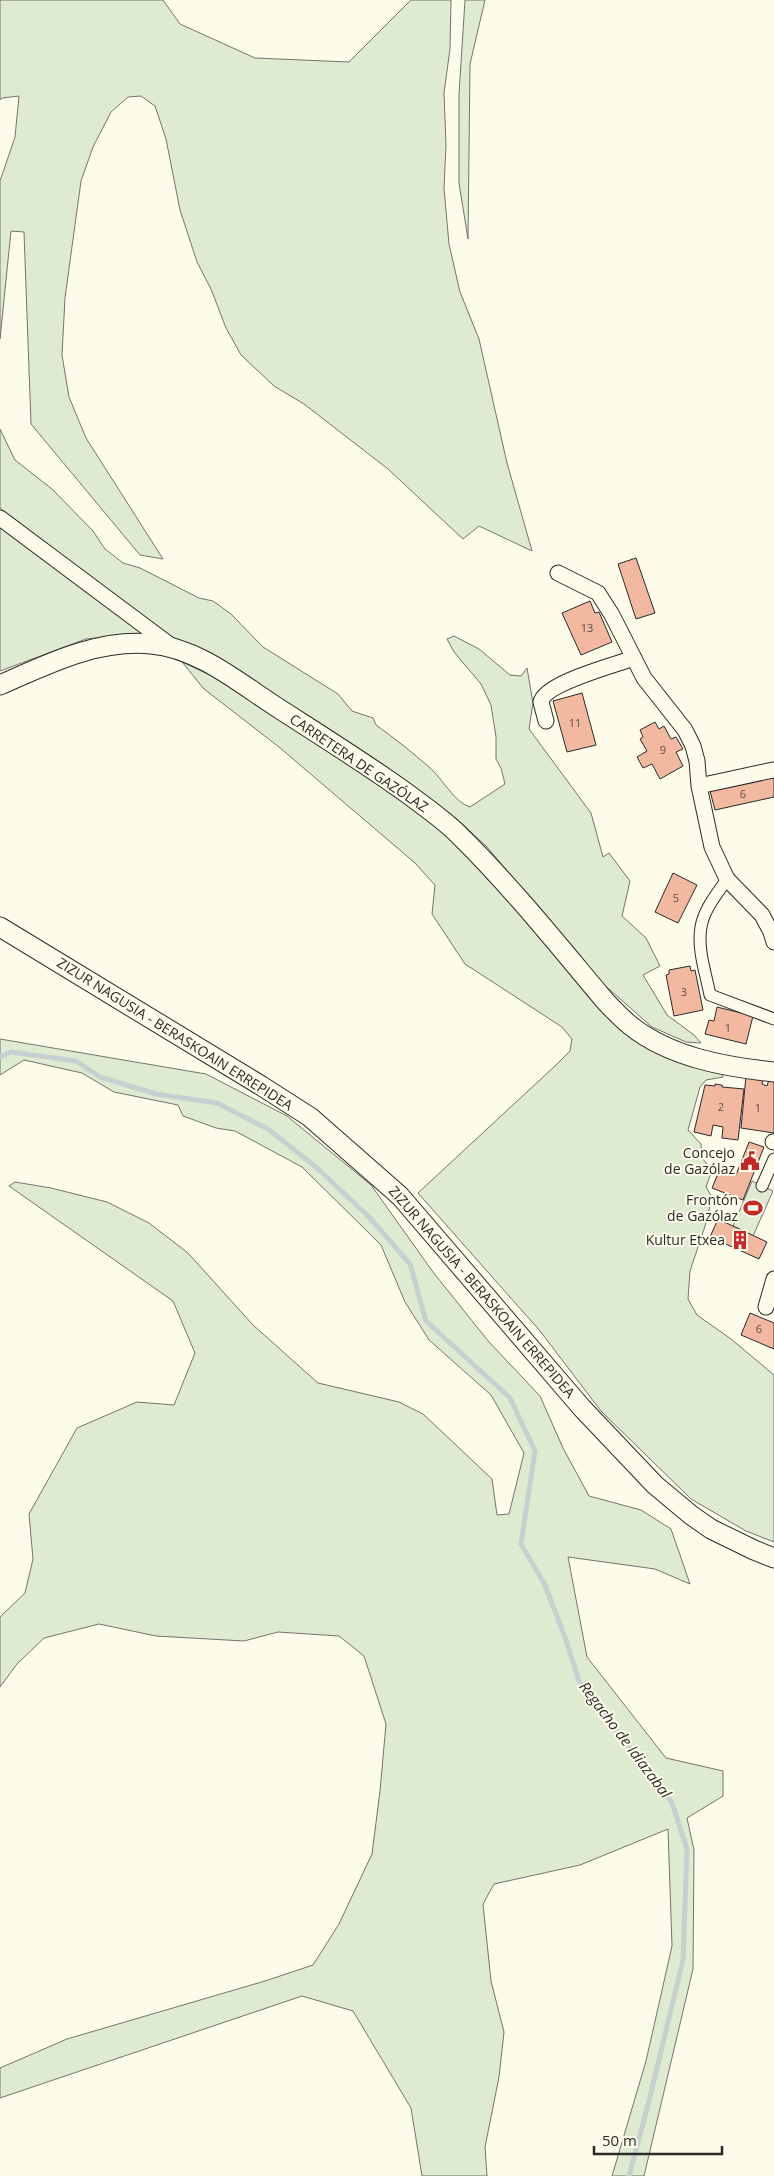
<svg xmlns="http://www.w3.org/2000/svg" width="774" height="2176" viewBox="0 0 774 2176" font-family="'Open Sans',sans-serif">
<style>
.green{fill:#deebd1;stroke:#74746e}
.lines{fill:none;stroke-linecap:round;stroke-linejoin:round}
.stream{stroke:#c7d0d0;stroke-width:5}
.building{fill:#f2b8a0;stroke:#2b2b2b}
.pedestrian-casing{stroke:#2b2b2b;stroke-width:13}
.minor-casing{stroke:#2b2b2b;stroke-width:17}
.tertiary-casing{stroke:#2b2b2b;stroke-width:21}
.pedestrian{stroke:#fdfbea;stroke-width:11}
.minor{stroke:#fdfbea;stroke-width:15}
.tertiary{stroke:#fdfbea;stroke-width:19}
.labels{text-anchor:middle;stroke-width:4;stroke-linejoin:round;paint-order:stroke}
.number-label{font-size:11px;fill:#5d4e48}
.street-label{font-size:14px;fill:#2b2b2b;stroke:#fdfbea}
.poi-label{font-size:14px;fill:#2b2b2b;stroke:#fdfbea;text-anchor:end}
.water-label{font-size:15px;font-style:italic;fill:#2b2b2b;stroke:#fdfbea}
</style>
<rect width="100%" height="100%" fill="#fdfbea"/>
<path class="green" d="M 0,0 L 163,0 L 180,24 L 255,58 L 349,62 L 411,0 L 451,0 L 450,49 L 444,93 L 446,145 L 444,188 L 449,244 L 460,292 L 479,339 L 507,463 L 532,551 L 479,526 L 463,539 L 388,469 L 304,404 L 274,386 L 241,355 L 226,328 L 211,289 L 197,262 L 180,210 L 166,139 L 155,106 L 141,96 L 128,97 L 111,112 L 93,147 L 81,181 L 65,298 L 62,355 L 69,397 L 86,438 L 163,559 L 140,555 L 31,424 L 24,232 L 11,231 L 0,339 L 0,181 L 15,137 L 19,96 L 2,98 L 0,100 Z
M 465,0 L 485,0 L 470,64 L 468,239 L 459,183 L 459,94 Z
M 0,429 L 15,460 L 52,489 L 93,531 L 105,549 L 123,563 L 140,568 L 199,598 L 213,601 L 231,614 L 263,647 L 338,694 L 352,711 L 373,718 L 376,725 C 394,738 412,752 429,767 C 443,779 454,802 470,807 L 505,784 L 501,768 L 496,759 L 496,737 L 491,705 L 481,684 L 454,652 L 447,639 L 454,636 L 479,649 L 510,675 L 521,676 L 527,668 L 533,703 L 529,729 L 591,813 L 603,857 L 609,853 L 630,881 L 622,916 L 646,938 L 660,966 L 643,975 L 667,1015 L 694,1035 L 701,1043 L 686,1042 L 652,1027 L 601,982 L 487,847 L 457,819 L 384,765 L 233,668 L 208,654 L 169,636 L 0,508 Z
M 0,525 L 144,633 L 86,639 L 0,671 Z
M 182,662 L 210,675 L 246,696 L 433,820 L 540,935 L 596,1002 L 722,1070 L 723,1077 L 706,1080 L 700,1087 L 688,1130 L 701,1144 L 702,1158 L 712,1170 L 706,1187 L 712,1197 L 707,1220 L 690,1271 L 688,1299 L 697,1315 L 731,1339 L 774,1375 L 774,1542 L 746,1531 L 691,1499 L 601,1411 L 540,1331 L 418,1193 L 556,1065 L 570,1051 L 572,1039 L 562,1027 L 465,964 L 432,914 L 435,885 L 415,863 L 279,747 L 204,689 Z
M 0,1039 L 206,1074 L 287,1116 L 371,1185 L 433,1272 L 489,1342 L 540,1396 L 563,1448 L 589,1496 L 641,1510 L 671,1529 L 690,1584 L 655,1569 L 568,1557 L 587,1657 L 666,1758 L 723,1771 L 723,1796 L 687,1818 L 694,1850 L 693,1969 L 644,2176 L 612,2176 L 646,2061 L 672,1946 L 668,1829 L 580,1865 L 494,1884 L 483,1904 L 491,1981 L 504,2032 L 499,2077 L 485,2147 L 487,2176 L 422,2176 L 411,2108 L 353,2011 L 302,1996 L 0,2098 L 0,2068 L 67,2039 L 265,1981 L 313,1965 L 339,1924 L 372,1854 L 380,1791 L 386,1724 L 364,1656 L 339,1636 L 278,1632 L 244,1641 L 156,1636 L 99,1624 L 44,1638 L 17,1664 L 0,1687 L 0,1617 L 25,1593 L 33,1559 L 29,1514 L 77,1428 L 137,1402 L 174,1405 L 195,1353 L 173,1301 L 9,1186 L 15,1182 L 51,1188 L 107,1202 L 149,1223 L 188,1253 L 253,1325 L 318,1383 L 399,1402 L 423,1414 L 492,1479 L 497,1515 L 509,1514 L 524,1453 L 491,1395 L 429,1340 L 405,1302 L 381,1245 L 302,1167 L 235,1131 L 216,1128 L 183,1116 L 178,1105 L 114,1092 L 82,1073 L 24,1060 L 0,1075 Z
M 752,1181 L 773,1191 L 753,1236 L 733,1226 Z"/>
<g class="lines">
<path class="stream" d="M 0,1057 L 11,1052 L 76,1061 L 100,1077 L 156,1094 L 217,1103 L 268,1129 L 316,1167 L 369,1217 L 410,1264 L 426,1321 L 510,1398 L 535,1451 L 521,1544 L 545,1585 L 566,1640 L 579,1681 L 672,1803 L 687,1849 L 683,1960 L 649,2101 L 629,2176"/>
</g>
<path class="building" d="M 636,558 L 655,613 L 636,619 L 618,564 Z
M 590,601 L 595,613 L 599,612 L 612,642 L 581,655 L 562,613 Z
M 582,693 L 596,745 L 567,752 L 553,701 Z
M 655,722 L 659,729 L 664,726 L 671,739 L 676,737 L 683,749 L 676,752 L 683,766 L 660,779 L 652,764 L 643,768 L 637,757 L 647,751 L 640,739 L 643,737 L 640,730 Z
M 774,775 L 774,797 L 715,810 L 710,791 Z
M 673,873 L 697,885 L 678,923 L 655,912 Z
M 690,966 L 691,971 L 695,970 L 703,1010 L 674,1016 L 666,975 L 669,974 L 669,970 Z
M 717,1007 L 753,1016 L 746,1044 L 705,1034 L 709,1020 L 714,1021 Z
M 746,1076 L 763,1079 L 762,1084 L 767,1086 L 769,1079 L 774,1081 L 774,1133 L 741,1128 Z
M 715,1084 L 722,1085 L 722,1087 L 744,1089 L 738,1140 L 722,1138 L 723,1127 L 713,1125 L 711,1136 L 694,1132 L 705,1085 L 715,1086 Z
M 749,1142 L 764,1147 L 743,1200 L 712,1188 L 720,1169 L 736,1175 Z
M 718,1219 L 767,1242 L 759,1259 L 710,1237 Z
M 750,1313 L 774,1323 L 774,1349 L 741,1335 Z"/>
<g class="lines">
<g class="pedestrian-casing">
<path id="pedestrian" d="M 727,879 C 717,894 704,909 701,927 C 697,949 706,974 710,995 L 774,1019
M 762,1186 L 774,1159"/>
</g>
<g class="minor-casing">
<path id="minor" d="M 0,518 L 174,648
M 558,573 L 598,593 L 612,615 L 644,678 L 685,730 L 693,746 L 697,761 L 699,786 L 712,847 L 727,879 L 762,915 L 771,932 L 774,942
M 546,721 L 541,702 C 545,683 615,665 634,658
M 699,786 L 773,770
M 773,1142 L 774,1142
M 766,1307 L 774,1279"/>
</g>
<g class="tertiary-casing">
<path id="tertiary" d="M 0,685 C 48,664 97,639 151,644 C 198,648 238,682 275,706 C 320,735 365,763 408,794 C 425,807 443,819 458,834 C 511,886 558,945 606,1002 C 614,1010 622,1019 631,1026 C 670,1057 725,1067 774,1072
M 0,927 L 260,1085 L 310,1117 L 400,1196 L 582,1408 L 655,1485 L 691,1515 L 711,1529 L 754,1550 L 774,1558"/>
</g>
<use href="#pedestrian" class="pedestrian"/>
<use href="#minor" class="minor"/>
<use href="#tertiary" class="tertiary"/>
</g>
<defs>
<g id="civic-bare" transform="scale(1.5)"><path d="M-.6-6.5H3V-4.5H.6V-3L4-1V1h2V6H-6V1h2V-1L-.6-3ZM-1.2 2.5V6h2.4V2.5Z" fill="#c62828" stroke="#fdfbea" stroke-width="2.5" paint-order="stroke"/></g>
<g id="stadium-bare" transform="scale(1.5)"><path d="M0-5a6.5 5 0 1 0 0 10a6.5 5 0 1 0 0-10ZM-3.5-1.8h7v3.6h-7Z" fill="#c62828" stroke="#fdfbea" stroke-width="2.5" paint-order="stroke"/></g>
<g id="building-bare" transform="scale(1.5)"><path d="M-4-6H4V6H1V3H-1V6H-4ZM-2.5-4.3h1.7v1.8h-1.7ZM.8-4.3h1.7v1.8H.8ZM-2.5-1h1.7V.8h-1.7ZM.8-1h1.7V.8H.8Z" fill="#c62828" stroke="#fdfbea" stroke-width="2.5" paint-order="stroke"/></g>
</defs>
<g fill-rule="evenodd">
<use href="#civic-bare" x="750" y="1161"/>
<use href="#stadium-bare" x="753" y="1208"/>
<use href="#building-bare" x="740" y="1240"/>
</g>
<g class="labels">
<g class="number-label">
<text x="587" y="632">13</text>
<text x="575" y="727">11</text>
<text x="663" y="754">9</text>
<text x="743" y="798">6</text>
<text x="676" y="902">5</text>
<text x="684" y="996">3</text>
<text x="728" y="1032">1</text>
<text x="721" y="1111">2</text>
<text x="758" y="1112">1</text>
<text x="759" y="1333">6</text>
</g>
<g class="street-label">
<text transform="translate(359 763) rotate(34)" y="5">CARRETERA DE GAZÓLAZ</text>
<text transform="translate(175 1034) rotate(32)" y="5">ZIZUR NAGUSIA - BERASKOAIN ERREPIDEA</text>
<text transform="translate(482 1292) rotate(49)" y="5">ZIZUR NAGUSIA - BERASKOAIN ERREPIDEA</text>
</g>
<g class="poi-label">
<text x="735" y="1158">Concejo<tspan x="735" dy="16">de Gazólaz</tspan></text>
<text x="738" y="1205">Frontón<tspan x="738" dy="16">de Gazólaz</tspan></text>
<text x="725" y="1245">Kultur Etxea</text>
</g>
<g class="water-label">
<text transform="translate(625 1740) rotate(53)" y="5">Regacho de Idiazabal</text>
</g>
</g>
<path d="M594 2146v8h128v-8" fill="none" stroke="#2b2b2b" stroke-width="2.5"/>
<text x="602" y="2146" font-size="15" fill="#2b2b2b" stroke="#fdfbea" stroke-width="4" paint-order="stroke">50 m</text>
</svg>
